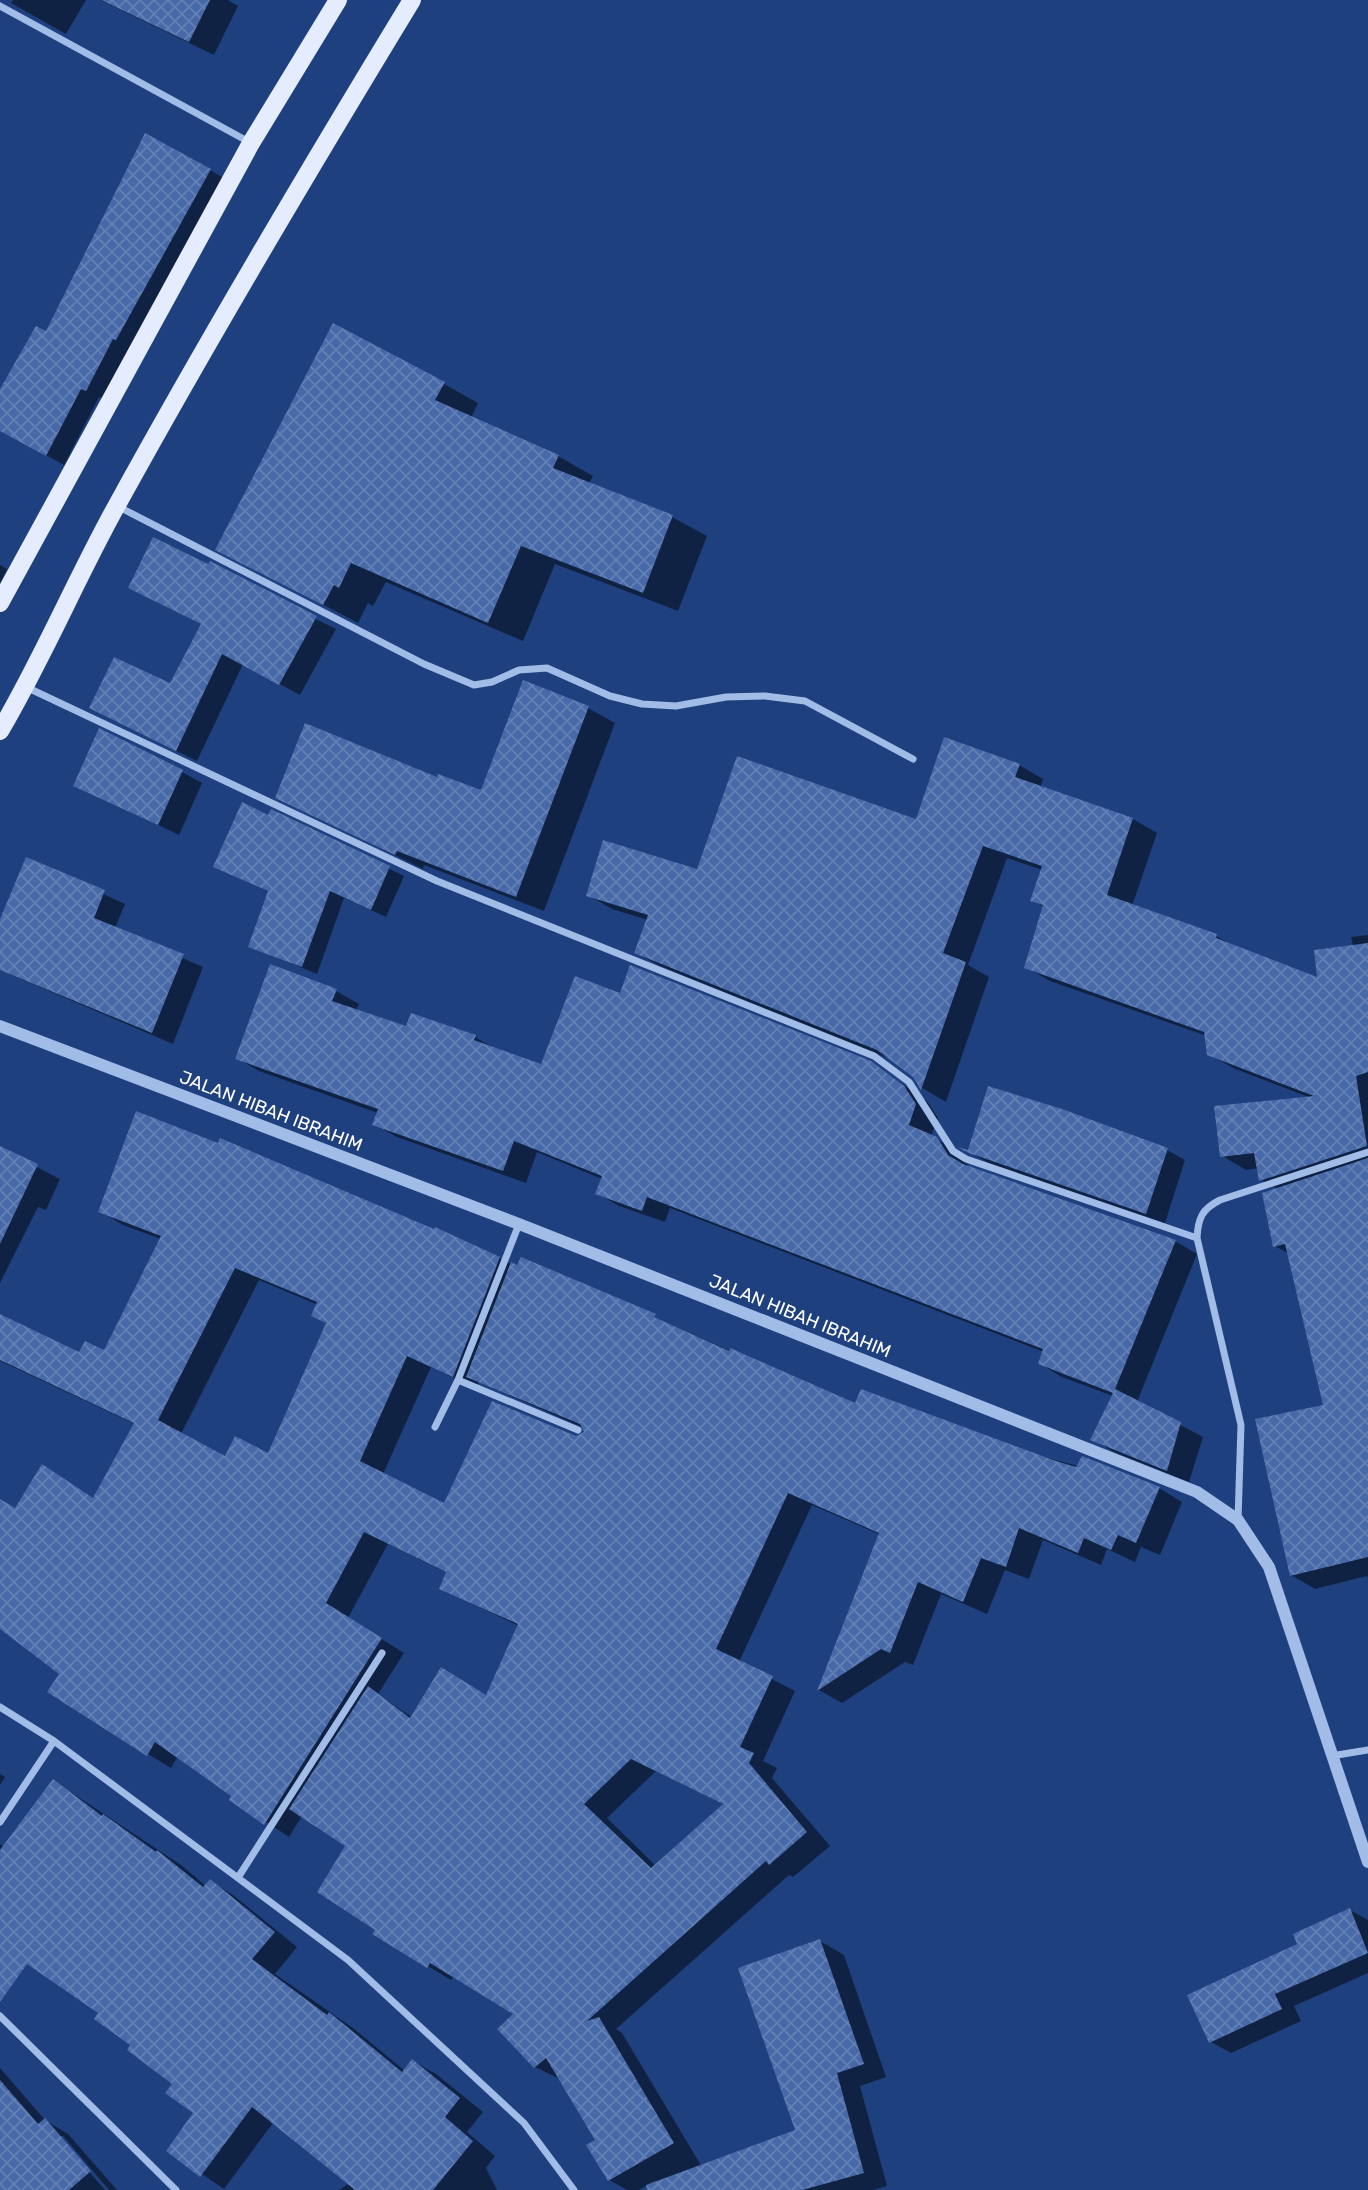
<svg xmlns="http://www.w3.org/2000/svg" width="1368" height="2190" viewBox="0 0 1368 2190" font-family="Rubik,sans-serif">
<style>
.shadow{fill:#0007;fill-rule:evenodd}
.building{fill:url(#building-cross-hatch);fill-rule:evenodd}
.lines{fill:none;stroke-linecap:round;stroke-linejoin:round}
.minor{stroke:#a2bce8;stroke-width:7}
.tertiary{stroke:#a2bce8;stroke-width:12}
.primary{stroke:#e5ecfd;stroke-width:18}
.labels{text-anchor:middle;stroke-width:7;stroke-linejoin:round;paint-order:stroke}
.street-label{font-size:18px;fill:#fff;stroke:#1f407e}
</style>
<defs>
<pattern id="building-cross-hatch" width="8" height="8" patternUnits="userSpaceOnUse" patternTransform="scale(1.75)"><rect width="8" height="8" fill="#4769a8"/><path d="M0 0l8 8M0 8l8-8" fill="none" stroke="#6380b5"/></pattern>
</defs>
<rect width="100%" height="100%" fill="#1f407e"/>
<path class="shadow" d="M 13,0 L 86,0 L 66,34 L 11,3 Z
M 100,0 L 228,0 L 238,6 L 214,55 Z
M 210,170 L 227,180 L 104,399 L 99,397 L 64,465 L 0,430 L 0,392 L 47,334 Z
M 444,384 L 478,403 L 471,418 L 558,456 L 593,476 L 589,484 L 672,517 L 707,536 L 678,611 L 555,564 L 523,641 L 386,582 L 373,606 L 368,603 L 358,623 L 218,549 Z
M 0,565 L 7,569 L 0,583 Z
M 209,567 L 336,629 L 300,695 L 243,664 L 197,761 L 112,719 L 171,686 L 203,625 L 151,599 Z
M 588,708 L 615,723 L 544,911 L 424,865 L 423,869 L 277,797 L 438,780 L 482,792 Z
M 1019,765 L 1043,779 L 1040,788 L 1133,819 L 1157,833 L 1132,906 L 1216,936 L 1235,947 L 1319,979 L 1353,946 L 1351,937 L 1368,935 L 1368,1579 L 1367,1576 L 1315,1589 L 1291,1575 L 1257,1421 L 1325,1407 L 1289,1254 L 1275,1246 L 1278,1189 L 1261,1180 L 1259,1168 L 1246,1170 L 1222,1156 L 1311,1098 L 1233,1068 L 1209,1054 L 1207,1036 L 1050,981 L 1026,967 L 1044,907 L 1032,900 L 1042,870 L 1007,858 L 968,965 L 989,977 L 946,1102 L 922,1088 L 914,1076 L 890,1059 L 660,966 L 636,953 L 648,920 L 612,909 L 588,895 L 917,822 Z
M 182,772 L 202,783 L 179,835 L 75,785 Z
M 272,812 L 404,876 L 386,917 L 344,898 L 317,974 L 250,946 L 269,892 L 215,866 L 269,817 Z
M 26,859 L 125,904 L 115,928 L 203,967 L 173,1044 L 0,970 L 0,923 Z
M 271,967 L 336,991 L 359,1004 L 356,1011 L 407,1029 L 475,1037 L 497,1050 L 542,1067 L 621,995 L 870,1063 L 927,1101 L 938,1118 L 931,1136 L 959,1152 L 970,1169 L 1175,1241 L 1197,1254 L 1137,1402 L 1203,1437 L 1189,1482 L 1114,1452 L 1092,1439 L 1113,1396 L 1062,1377 L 1040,1364 L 1044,1352 L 670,1208 L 665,1222 L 619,1206 L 597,1193 L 602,1179 L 537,1152 L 526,1183 L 397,1137 L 374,1124 L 378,1113 L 259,1071 L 237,1058 Z
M 0,1148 L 60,1179 L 46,1210 L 38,1207 L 0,1283 Z
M 1167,1150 L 1185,1160 L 1165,1223 L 989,1163 L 969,1152 Z
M 100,1211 L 499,1258 L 518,1267 L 521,1259 L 856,1406 L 1159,1488 L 1182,1502 L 1160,1555 L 1141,1547 L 1135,1562 L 1107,1549 L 1101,1565 L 1043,1540 L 1029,1579 L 1005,1570 L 987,1614 L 941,1594 L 913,1665 L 905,1662 L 842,1703 L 819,1690 L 881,1535 L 812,1505 L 739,1662 L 795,1691 L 763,1761 L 777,1768 L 772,1778 L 830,1846 L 793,1877 L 789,1875 L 616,2029 L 622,2033 L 702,2167 L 797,2131 L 820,1941 L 844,1955 L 886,2077 L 860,2086 L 887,2186 L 873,2190 L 658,2190 L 654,2181 L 639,2190 L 627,2190 L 609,2180 L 597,2141 L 560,2079 L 535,2067 L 499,2029 L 515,2014 L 454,1976 L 451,1980 L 374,1934 L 377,1929 L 348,1845 L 302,1816 L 289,1837 L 231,1799 L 233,1796 L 178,1756 L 171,1768 L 148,1754 L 62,1673 L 0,1629 L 0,1501 L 15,1510 L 95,1499 L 135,1424 L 0,1361 L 0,1314 L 80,1355 L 104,1352 L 161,1239 L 123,1225 ZM 259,1280 L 318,1305 L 313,1316 L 328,1324 L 269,1455 L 226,1459 L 181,1434 ZM 431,1367 L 477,1389 L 479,1382 L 584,1428 L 586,1433 L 445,1505 L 383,1474 ZM 388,1544 L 447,1573 L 441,1589 L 519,1626 L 487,1697 L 413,1718 L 378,1694 L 404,1653 L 348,1618 ZM 656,1771 L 725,1805 L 656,1866 L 607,1818 Z
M 0,1774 L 5,1777 L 0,1785 Z
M 54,1781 L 181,1865 L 206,1886 L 210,1881 L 233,1895 L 297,1947 L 275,1974 L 353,2028 L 405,2071 L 413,2061 L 436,2074 L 483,2112 L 467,2132 L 495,2156 L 486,2168 L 497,2190 L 339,2190 L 348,2184 L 273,2123 L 224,2189 L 168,2151 L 195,2113 L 174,2084 L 101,2013 L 0,1938 L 0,1844 L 4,1847 Z
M 1350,1910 L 1368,1920 L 1368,1973 L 1294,2006 L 1301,2021 L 1231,2053 L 1211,2042 L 1299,1944 Z
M 0,2068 L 45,2120 L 68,2134 L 117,2190 L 109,2190 L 63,2136 L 58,2136 L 105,2190 L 0,2190 Z"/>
<path class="building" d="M 101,0 L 210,0 L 189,42 Z
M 145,133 L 211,169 L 116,340 L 113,339 L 86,391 L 81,389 L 46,456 L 0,431 L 0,389 L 36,326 L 46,331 Z
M 333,323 L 445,382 L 435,400 L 559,455 L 553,468 L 673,515 L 643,593 L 521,546 L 488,623 L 351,563 L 339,588 L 334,585 L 323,605 L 215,550 Z
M 153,537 L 208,564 L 210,561 L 317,616 L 279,685 L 222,654 L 176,751 L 89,708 L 114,657 L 170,683 L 201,624 L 128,588 Z
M 523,680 L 589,706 L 516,897 L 397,851 L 395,855 L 275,798 L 305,723 L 437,777 L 438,774 L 481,790 Z
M 99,728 L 183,770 L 158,825 L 73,786 Z
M 944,737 L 1020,764 L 1015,777 L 1133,818 L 1107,895 L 1217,934 L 1216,938 L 1317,977 L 1314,950 L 1368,943 L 1368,1072 L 1356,1076 L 1367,1146 L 1259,1181 L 1254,1153 L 1220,1157 L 1214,1106 L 1314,1096 L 1207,1055 L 1204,1032 L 1024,968 L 1043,905 L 1030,901 L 1042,866 L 983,846 L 943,953 L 966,962 L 921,1090 L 913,1077 L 877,1050 L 634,953 L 648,915 L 586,896 L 603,840 L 697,869 L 737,756 L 916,819 Z
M 242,802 L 268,815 L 271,809 L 390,866 L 371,910 L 330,891 L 302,967 L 248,947 L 268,891 L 213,867 Z
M 26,857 L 105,890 L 94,918 L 184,954 L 152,1033 L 0,970 L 0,919 Z
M 270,964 L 337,989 L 332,1001 L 406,1026 L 411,1013 L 476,1035 L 474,1040 L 541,1064 L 575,976 L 620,993 L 630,965 L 871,1061 L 904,1086 L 916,1104 L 909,1125 L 937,1137 L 948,1155 L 963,1164 L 1176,1240 L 1115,1389 L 1181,1422 L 1167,1471 L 1090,1440 L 1113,1393 L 1038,1364 L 1043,1349 L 647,1197 L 642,1211 L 595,1194 L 602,1176 L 514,1141 L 503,1171 L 372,1125 L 378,1109 L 235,1059 Z
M 988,1086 L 1062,1109 L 1168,1148 L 1146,1214 L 969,1153 L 957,1147 L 968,1150 Z
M 136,1111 L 218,1143 L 220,1138 L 434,1229 L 435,1227 L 500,1257 L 453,1377 L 407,1356 L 360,1461 L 444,1503 L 492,1401 L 576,1436 L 584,1432 L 580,1424 L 466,1377 L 511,1262 L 517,1265 L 521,1257 L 656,1314 L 654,1317 L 729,1351 L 730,1348 L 855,1403 L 861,1389 L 1056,1461 L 1076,1467 L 1082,1456 L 1160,1487 L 1136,1543 L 1118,1535 L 1111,1550 L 1084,1538 L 1078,1553 L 1019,1528 L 1006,1567 L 981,1558 L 963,1602 L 918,1582 L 890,1653 L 881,1649 L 817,1691 L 879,1533 L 788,1493 L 716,1649 L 773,1676 L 740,1747 L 754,1753 L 749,1763 L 807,1832 L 769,1865 L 766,1861 L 587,2021 L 599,2017 L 674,2143 L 608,2181 L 586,2145 L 595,2140 L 546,2058 L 534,2068 L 497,2029 L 513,2014 L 430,1963 L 427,1968 L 372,1934 L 375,1930 L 317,1892 L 345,1846 L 289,1809 L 368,1686 L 410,1718 L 441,1667 L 486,1695 L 518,1624 L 439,1589 L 446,1572 L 364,1532 L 326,1603 L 382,1638 L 264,1825 L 229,1800 L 231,1796 L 155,1742 L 147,1756 L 47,1692 L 59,1674 L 0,1629 L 0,1499 L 15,1508 L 42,1464 L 93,1498 L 134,1423 L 0,1360 L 0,1314 L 79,1352 L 85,1341 L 104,1350 L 161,1236 L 98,1212 ZM 235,1268 L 317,1302 L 311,1316 L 326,1323 L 268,1453 L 235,1436 L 225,1456 L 158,1420 ZM 631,1759 L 723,1804 L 651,1868 L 584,1804 Z
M 0,1146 L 38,1164 L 0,1244 Z
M 1368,1158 L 1368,1557 L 1290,1576 L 1255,1419 L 1323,1405 L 1285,1244 L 1273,1247 L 1262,1193 Z
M 53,1779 L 102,1816 L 103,1814 L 156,1852 L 157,1850 L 203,1887 L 210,1879 L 275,1932 L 252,1959 L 327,2015 L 329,2012 L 402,2072 L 412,2059 L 460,2098 L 445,2117 L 473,2141 L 433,2190 L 355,2190 L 252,2107 L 200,2177 L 166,2151 L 193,2113 L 165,2093 L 172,2084 L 127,2050 L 130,2045 L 94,2019 L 98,2013 L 27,1964 L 0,2002 L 0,1850 Z
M 1350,1908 L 1368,1953 L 1275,1994 L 1282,2009 L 1209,2043 L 1187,1995 L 1297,1944 L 1293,1934 Z
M 820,1939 L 864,2064 L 837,2073 L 864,2173 L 802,2190 L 647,2190 L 646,2185 L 795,2130 L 738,1968 Z
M 0,2080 L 38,2124 L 45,2118 L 91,2171 L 69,2190 L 0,2190 Z"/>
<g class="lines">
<path class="minor" d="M 0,6 L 251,143
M 117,506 L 424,664 L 474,685 L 492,682 L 519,670 L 547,668 L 610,696 L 642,704 L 676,706 L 726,697 L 765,696 L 805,701 L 913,759
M 26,687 L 437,881 L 874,1056 L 909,1082 L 953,1151 L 966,1159 L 1197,1238
M 458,1380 L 578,1430
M 435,1427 L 458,1380 L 519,1224
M 1238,1520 L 1241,1425 L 1197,1238 C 1198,1218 1202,1209 1220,1200 L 1368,1152
M 0,1707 L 54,1741 L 348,1960 L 524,2123 L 574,2190
M 1331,1756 L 1368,1750
M 0,1822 L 54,1741
M 239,1876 L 382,1653
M 0,2016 L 176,2190"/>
<path class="tertiary" d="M 0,1026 L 519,1224 L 1197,1492 L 1238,1520 L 1269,1567 L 1368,1862"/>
<path class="primary" d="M 0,603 L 251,143 L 338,0
M 0,731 C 43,658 76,579 117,505 C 211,334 311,166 412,0"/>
</g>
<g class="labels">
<g class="street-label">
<text transform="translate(271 1111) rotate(21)" y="6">JALAN HIBAH IBRAHIM</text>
<text transform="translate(800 1316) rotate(22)" y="6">JALAN HIBAH IBRAHIM</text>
</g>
</g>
</svg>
